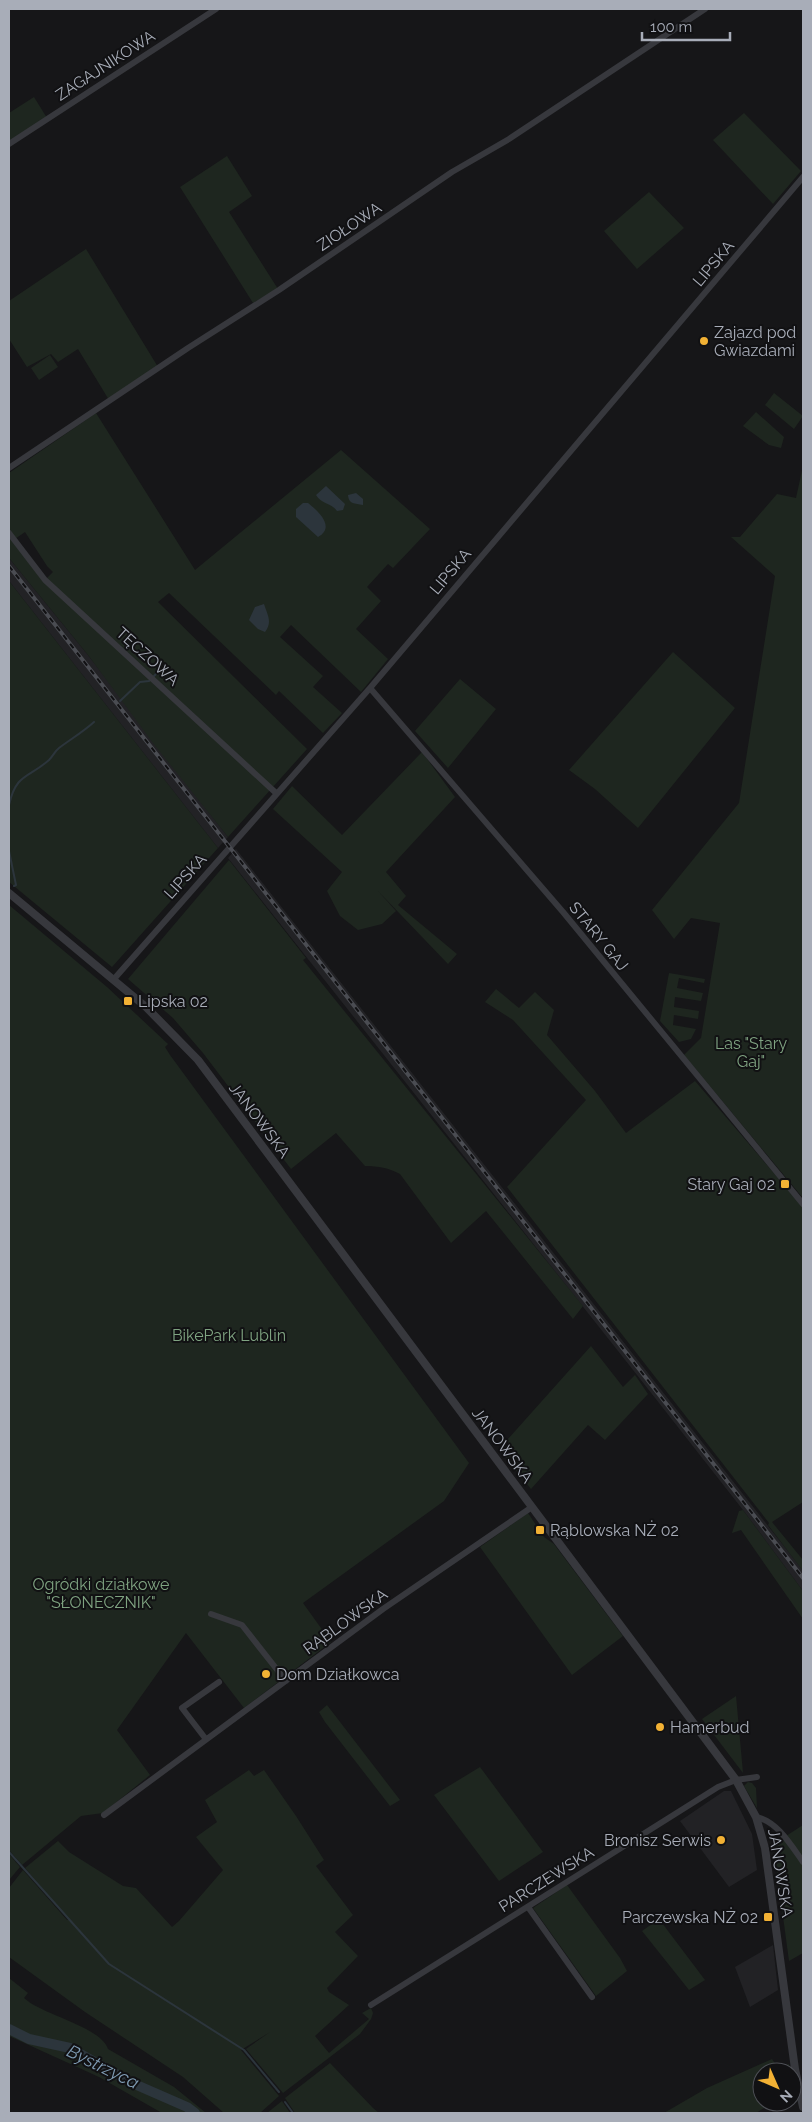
<svg xmlns="http://www.w3.org/2000/svg" width="812" height="2122" viewBox="0 0 812 2122" font-family="Raleway,sans-serif">
<style>
.built{fill:#222225}
.green{fill:#1e261f}
.water{fill:#2c353c}
.lines{fill:none;stroke-linecap:round;stroke-linejoin:round}
.stream{stroke:#2c353c;stroke-width:2}
.river{stroke:#2c353c;stroke-width:10}
.minor{stroke:#37383d;stroke-width:6}
.tertiary{stroke:#37383d;stroke-width:8}
.rail-casing{stroke:#4a4c52;stroke-width:4}
.rail{stroke:#111113;stroke-width:2;stroke-dasharray:5.5;stroke-linecap:butt}
.poi-dot{fill:#f2b134;stroke:#111113;stroke-width:2}
.labels{text-anchor:middle;stroke-width:4;stroke-linejoin:round;paint-order:stroke}
.street-label{font-size:16px;fill:#a8adb8;stroke:#111113}
.poi-label{font-size:16px;fill:#a8adb8;stroke:#111113;text-anchor:start}
.park-label{font-size:16px;fill:#7fa381;stroke:#111113}
.water-label{font-size:18px;font-style:italic;fill:#7f9bb3;stroke:#111113}
</style>
<rect width="100%" height="100%" fill="#161618"/>
<path class="built" d="M 9,558 L 88,655 L 228,837 L 218,848 L 9,581 Z
M 236,849 L 798,1564 L 803,1571 L 803,1591 L 743,1510 L 637,1375 L 228,858 Z
M 724,1791 L 731,1791 L 752,1834 L 757,1870 L 729,1887 L 680,1821 Z
M 773,1945 L 778,1990 L 750,2007 L 735,1967 Z"/>
<path class="green" d="M 34,97 L 47,118 L 9,142 L 9,113 Z
M 744,113 L 801,171 L 773,204 L 713,140 Z
M 227,156 L 252,196 L 229,212 L 278,289 L 253,303 L 180,187 Z
M 649,192 L 684,228 L 637,269 L 604,231 Z
M 86,249 L 158,367 L 109,400 L 78,349 L 58,362 L 51,354 L 27,367 L 9,339 L 9,301 Z
M 50,355 L 58,367 L 39,380 L 31,368 Z
M 774,393 L 803,416 L 794,429 L 765,405 Z
M 756,412 L 784,437 L 781,448 L 769,445 L 743,426 Z
M 96,413 L 195,570 L 341,450 L 430,529 L 393,568 L 388,564 L 367,587 L 381,601 L 356,629 L 388,659 L 361,692 L 291,625 L 280,637 L 323,676 L 313,687 L 342,713 L 323,733 L 279,691 L 276,695 L 169,593 L 158,602 L 307,749 L 228,837 L 153,743 L 88,655 L 9,558 L 9,537 L 44,581 L 53,572 L 47,566 L 25,532 L 15,539 L 9,531 L 9,473 Z
M 803,466 L 803,1198 L 684,1055 L 701,1038 L 720,923 L 691,918 L 674,939 L 652,910 L 739,803 L 775,576 L 731,537 L 740,537 L 777,494 L 796,498 Z
M 9,581 L 218,848 L 112,967 L 9,882 Z
M 673,652 L 735,708 L 638,828 L 595,789 L 569,770 Z
M 460,679 L 496,709 L 448,768 L 415,731 Z
M 422,752 L 455,797 L 386,872 L 406,896 L 398,905 L 457,954 L 448,964 L 378,891 L 396,911 L 382,924 L 358,930 L 340,916 L 327,891 L 342,872 L 273,809 L 292,786 L 342,835 Z
M 229,860 L 306,958 L 303,960 L 583,1306 L 573,1319 L 486,1211 L 451,1243 L 400,1174 C 389,1168 378,1166 365,1166 L 336,1133 L 291,1169 L 203,1053 L 173,1018 L 128,979 Z
M 9,905 L 107,987 L 168,1044 L 165,1047 L 170,1055 L 469,1463 L 444,1501 L 303,1603 L 331,1642 L 244,1708 L 186,1633 L 117,1730 L 150,1775 L 103,1813 L 81,1816 L 22,1865 L 9,1850 Z
M 669,973 L 705,979 L 704,983 L 679,978 L 677,988 L 703,993 L 701,1001 L 675,997 L 674,1007 L 699,1011 L 698,1019 L 674,1015 L 673,1025 L 696,1029 L 691,1039 L 679,1042 L 660,1021 Z
M 496,989 L 519,1008 L 535,992 L 554,1010 L 547,1035 L 595,1091 L 626,1133 L 695,1081 L 803,1207 L 803,1502 L 772,1522 L 803,1560 L 803,1571 L 768,1525 L 769,1523 L 507,1187 L 586,1100 L 513,1020 L 485,1002 Z
M 591,1346 L 623,1387 L 635,1375 L 648,1394 L 605,1440 L 588,1425 L 531,1489 L 499,1449 Z
M 743,1510 L 803,1591 L 803,1619 L 741,1530 L 732,1533 L 739,1511 Z
M 528,1513 L 544,1537 L 554,1544 L 623,1636 L 572,1675 L 480,1547 Z
M 736,1696 L 743,1773 L 702,1719 Z
M 327,1705 L 400,1800 L 390,1806 L 325,1722 L 319,1712 Z
M 480,1767 L 543,1852 L 499,1881 L 434,1795 Z
M 249,1770 L 254,1776 L 264,1770 L 296,1816 L 324,1860 L 316,1866 L 353,1915 L 335,1932 L 358,1956 L 327,1988 L 329,1992 L 349,2005 L 315,2036 L 329,2053 L 369,2019 L 362,2013 L 371,2008 L 373,2013 L 371,2019 L 360,2034 L 283,2093 L 246,2049 L 270,2032 L 241,2050 L 279,2096 L 260,2113 L 224,2113 L 183,2077 L 85,2012 L 9,1957 L 9,1888 L 23,1870 L 67,1920 L 69,1920 L 25,1868 L 58,1841 L 69,1852 L 123,1886 L 136,1888 L 172,1927 L 179,1921 L 223,1870 L 196,1837 L 217,1822 L 205,1800 Z
M 748,1782 L 752,1783 L 756,1788 L 757,1808 L 744,1786 Z
M 803,1825 L 803,1953 L 789,1961 L 773,1842 L 783,1838 Z
M 9,1854 L 20,1867 L 9,1880 Z
M 567,1885 L 620,1958 L 627,1971 L 596,1996 L 533,1908 Z
M 659,1919 L 705,1980 L 689,1990 L 642,1931 Z
M 9,1978 L 28,1993 L 24,1998 C 42,2015 100,2026 108,2049 L 174,2087 L 206,2113 L 162,2113 L 99,2077 L 9,2036 Z
M 772,2059 L 778,2068 L 789,2064 L 790,2072 L 762,2072 L 762,2102 L 774,2102 L 756,2113 L 664,2113 L 707,2088 Z
M 330,2063 L 373,2108 L 379,2113 L 295,2113 L 285,2098 Z
M 282,2101 L 290,2113 L 267,2113 Z"/>
<path class="water" d="M 326,486 L 345,504 L 343,510 L 337,511 C 332,503 321,504 316,495 Z
M 356,493 L 363,499 L 363,505 C 355,503 349,505 348,495 Z
M 303,503 L 308,503 C 318,511 336,527 318,537 L 296,517 L 296,509 Z
M 264,604 C 267,614 273,622 265,632 L 258,629 L 249,620 L 255,607 Z"/>
<g class="lines">
<path class="stream" d="M 120,701 L 140,682 L 149,681 L 160,670
M 9,805 C 16,773 29,778 49,760 C 53,756 55,751 59,748 C 71,739 83,732 94,722
M 9,851 L 16,885 L 14,886
M 9,1852 L 109,1964 L 244,2050 L 279,2092
M 285,2102 L 293,2113"/>
<path class="river" d="M 9,2029 L 29,2039 L 70,2048 L 132,2083 L 187,2107 L 195,2113"/>
<path class="minor" d="M 9,144 L 216,9
M 9,468 L 188,348 L 279,290 L 452,172 L 509,139 L 705,9
M 9,533 L 45,580 L 276,793
M 370,688 L 563,912 L 803,1204
M 114,979 L 370,688 L 803,177
M 211,1614 L 242,1625 L 286,1681
M 205,1738 L 182,1708 L 219,1682
M 104,1815 L 383,1609 L 532,1507
M 756,1817 C 777,1821 791,1845 803,1862
M 528,1907 L 592,1997
M 371,2005 L 718,1787 L 736,1780 L 757,1777"/>
<path class="tertiary" d="M 9,893 L 146,1007 L 198,1060 L 736,1780 L 756,1817 L 765,1848 L 795,2069 L 803,2107"/>
<g class="rail-casing">
<path id="rail" d="M 9,566 L 803,1578"/>
</g>
<use href="#rail" class="rail"/>
</g>
<g class="poi-dot">
<circle cx="704" cy="341" r="5"/>
<rect x="123" y="996" width="10" height="10" rx="2.5"/>
<rect x="780" y="1179" width="10" height="10" rx="2.5"/>
<rect x="535" y="1525" width="10" height="10" rx="2.5"/>
<circle cx="266" cy="1674" r="5"/>
<circle cx="660" cy="1727" r="5"/>
<circle cx="721" cy="1840" r="5"/>
<rect x="763" y="1912" width="10" height="10" rx="2.5"/>
</g>
<g class="labels">
<g class="street-label">
<text transform="translate(105 65) rotate(-33)" y="6">ZAGAJNIKOWA</text>
<text transform="translate(349 226) rotate(-34)" y="6">ZIOŁOWA</text>
<text transform="translate(713 263) rotate(-50)" y="6">LIPSKA</text>
<text transform="translate(450 571) rotate(-50)" y="6">LIPSKA</text>
<text transform="translate(148 656) rotate(42)" y="6">TĘCZOWA</text>
<text transform="translate(185 876) rotate(-48)" y="6">LIPSKA</text>
<text transform="translate(599 936) rotate(51)" y="6">STARY GAJ</text>
<text transform="translate(260 1120) rotate(53)" y="6">JANOWSKA</text>
<text transform="translate(503 1445) rotate(53)" y="6">JANOWSKA</text>
<text transform="translate(345 1621) rotate(-36)" y="6">RĄBLOWSKA</text>
<text transform="translate(781 1873) rotate(81)" y="6">JANOWSKA</text>
<text transform="translate(546 1879) rotate(-32)" y="6">PARCZEWSKA</text>
</g>
<g class="poi-label">
<text x="714" y="338">Zajazd pod<tspan x="714" dy="18">Gwiazdami</tspan></text>
<text x="138" y="1007">Lipska 02</text>
<text x="775" y="1190" text-anchor="end">Stary Gaj 02</text>
<text x="550" y="1536">Rąblowska NŻ 02</text>
<text x="276" y="1680">Dom Działkowca</text>
<text x="670" y="1733">Hamerbud</text>
<text x="711" y="1846" text-anchor="end">Bronisz Serwis</text>
<text x="758" y="1923" text-anchor="end">Parczewska NŻ 02</text>
</g>
<g class="park-label">
<text x="751" y="1049">Las "Stary<tspan x="751" dy="18">Gaj"</tspan></text>
<text x="229" y="1341">BikePark Lublin</text>
<text x="101" y="1590">Ogródki działkowe<tspan x="101" dy="18">"SŁONECZNIK"</tspan></text>
</g>
<g class="water-label">
<text transform="translate(103 2067) rotate(26)" y="6">Bystrzyca</text>
</g>
</g>
<rect width="812" height="2122" fill="none" stroke="#a8adb8" stroke-width="20"/>
<g transform="translate(777 2087) rotate(135)"><circle r="24" fill="#111113" stroke="#4d4f55"/>
<path d="M0-4L9 19L0 12L-9 19Z" fill="#f2b134"/>
<text y="-8" font-size="14" font-weight="bold" text-anchor="middle" fill="#a8adb8">N</text>
</g>
<path d="M642 32v8h88v-8" fill="none" stroke="#a8adb8" stroke-width="2.5"/>
<text x="650" y="32" font-size="15" fill="#a8adb8" stroke="#111113" stroke-width="4" paint-order="stroke">100 m</text>
</svg>
